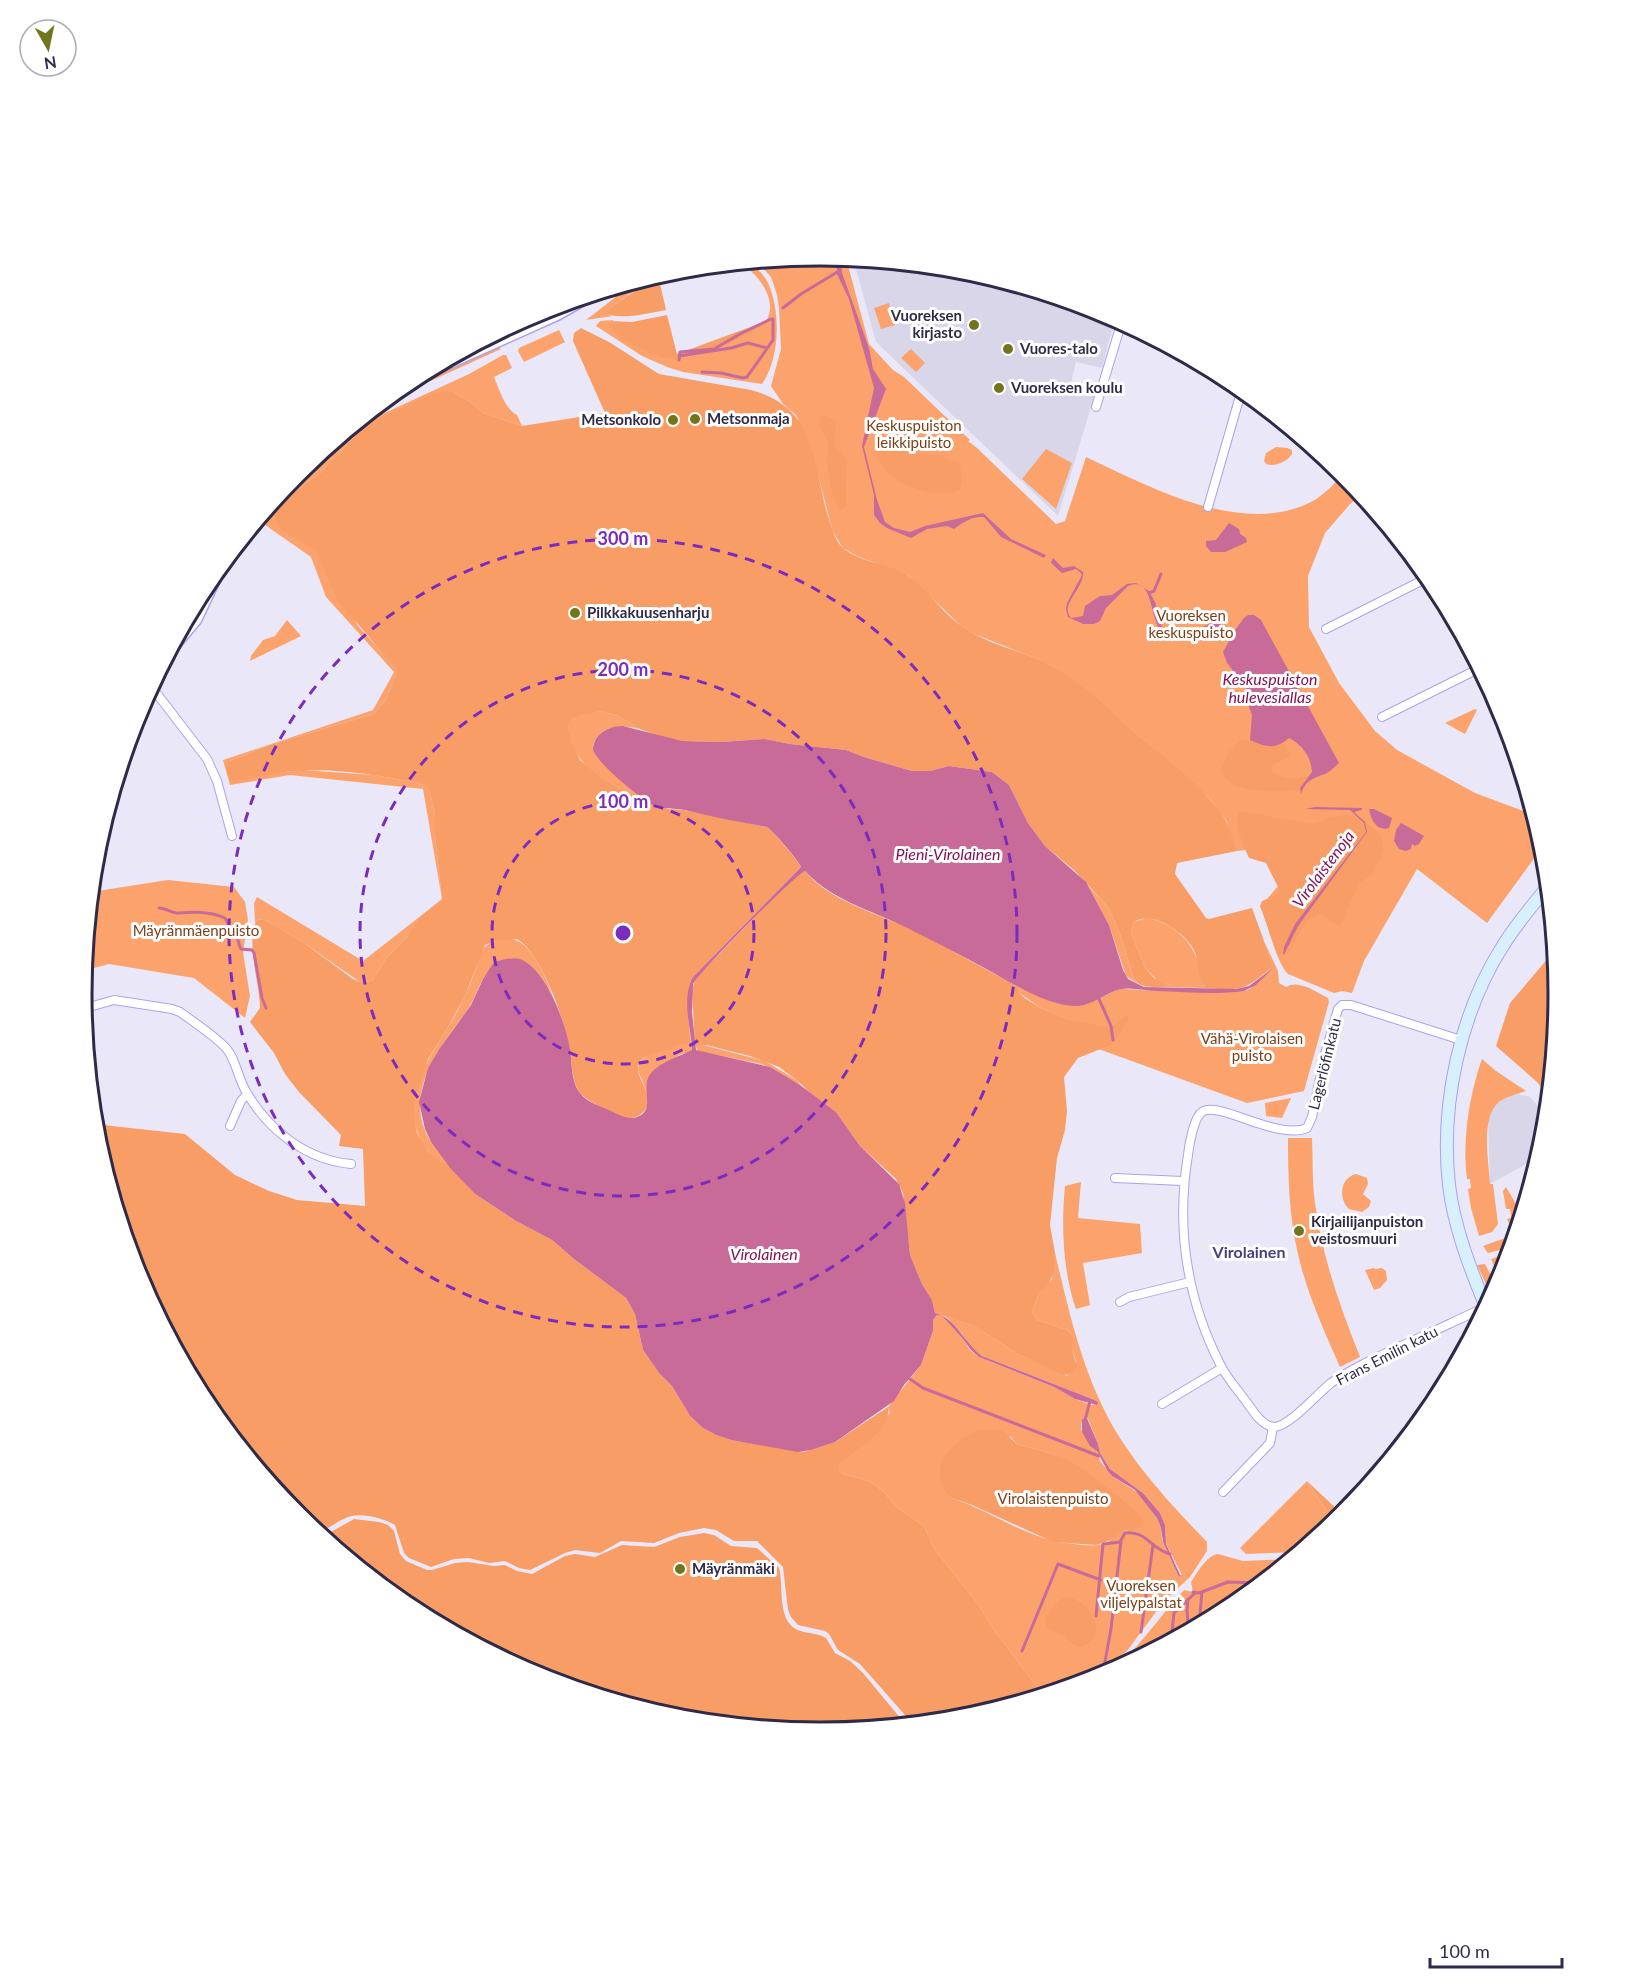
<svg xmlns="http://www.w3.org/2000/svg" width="1640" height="1988" viewBox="0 0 1640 1988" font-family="Lato,sans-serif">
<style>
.built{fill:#d8d6e8}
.green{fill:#fca26c;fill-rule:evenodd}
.forest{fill:#f89d66}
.water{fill:#c96b98}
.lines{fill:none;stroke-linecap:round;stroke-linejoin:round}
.stream{stroke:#c96b98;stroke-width:3}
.minor-casing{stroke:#ada1eb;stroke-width:10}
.tertiary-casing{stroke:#ada1eb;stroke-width:13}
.secondary-casing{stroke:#ada1eb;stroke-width:14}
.minor{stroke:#fff;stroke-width:8}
.tertiary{stroke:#fff;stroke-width:10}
.secondary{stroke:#d7f0fc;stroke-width:12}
.ring{fill:none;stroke:#7b2cbf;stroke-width:3;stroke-dasharray:10 8}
.poi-dot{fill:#72751b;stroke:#fff;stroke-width:2}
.labels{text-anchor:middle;stroke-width:6;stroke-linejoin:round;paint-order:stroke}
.poi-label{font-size:15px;font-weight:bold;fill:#2f2a48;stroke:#fff;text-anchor:start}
.park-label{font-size:15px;fill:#7b4119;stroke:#fff}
.street-label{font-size:15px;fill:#2f2a48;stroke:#fff}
.water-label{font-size:16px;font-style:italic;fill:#851155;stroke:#fff}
.neighbourhood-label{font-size:16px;font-weight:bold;fill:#4b3d7e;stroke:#fff}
.rim{fill:none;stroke:#2f2a48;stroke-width:3}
.centre{fill:#7b2cbf;stroke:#fff;stroke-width:3}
.ring-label{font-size:18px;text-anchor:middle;font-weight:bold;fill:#7b2cbf;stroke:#fff;stroke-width:6;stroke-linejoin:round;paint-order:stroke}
</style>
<rect width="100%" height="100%" fill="#eae8f8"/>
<path class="built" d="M 853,258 L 965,269 L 1103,311 L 1115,318 L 1102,368 L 1076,362 L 1070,387 L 1095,394 L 1058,516 L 876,342 Z
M 1519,1094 L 1530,1097 L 1547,1116 L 1545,1139 L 1539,1157 L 1490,1184 L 1488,1119 L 1493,1108 L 1500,1101 L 1510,1095 Z"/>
<path class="green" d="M 820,255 L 846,258 L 869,344 L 893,370 L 904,377 L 970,440 L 968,441 L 977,448 L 1056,524 L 1065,521 L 1086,457 C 1150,487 1243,538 1313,501 C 1325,494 1335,483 1344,473 L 1362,495 L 1351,503 L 1325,533 L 1308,576 L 1309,627 L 1339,683 L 1375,731 L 1397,750 L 1475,793 L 1534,815 L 1543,846 L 1487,923 L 1417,869 L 1364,961 L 1352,993 L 1342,991 L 1334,993 L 1288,974 C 1277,964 1267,924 1261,906 L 1291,871 L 1285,845 L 1237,851 L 1226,820 L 1210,799 L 1159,753 L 1073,680 L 1054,667 L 1037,659 L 972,633 L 960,625 L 909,576 L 857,556 L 843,548 L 833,532 L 813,456 L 796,415 L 783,404 L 771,386 L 781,349 L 779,308 L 777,295 L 771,277 L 757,261 Z
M 749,262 C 756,268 764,274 768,283 C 781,311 780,359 762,384 L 683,372 L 667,367 L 642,356 L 596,326 L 600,321 L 614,320 L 610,322 L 673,359 L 689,357 L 764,324 C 781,303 759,275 741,263 Z
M 655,276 L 607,310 L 608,315 L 613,316 L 586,320 L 635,282 Z
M 568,302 L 478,343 L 538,311 Z
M 889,303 L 895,325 L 881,329 L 874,308 Z
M 559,330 L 565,342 L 524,362 L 518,351 L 519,348 Z
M 498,346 L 501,349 L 380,404 L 392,394 Z
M 911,349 L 925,363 L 916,372 L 901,358 Z
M 503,355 L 506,355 L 512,368 L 494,377 C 499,389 505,409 517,415 L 522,426 L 483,413 L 472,403 L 452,391 L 358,433 L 321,472 L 278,504 L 316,551 L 358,626 L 396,667 L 397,673 L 386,699 L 374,714 L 269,745 L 230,761 L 286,772 L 302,770 L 374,775 L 419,783 L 426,786 L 429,791 L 435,812 L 435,836 L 442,899 L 423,789 L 290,775 L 230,785 L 223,760 L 373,710 L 394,672 L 326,597 L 311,557 L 258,520 L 298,471 L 348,430 L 469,374 Z
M 1276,447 L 1287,448 L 1292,450 L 1292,454 C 1287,462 1275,467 1266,464 L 1264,461 L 1266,453 Z
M 1046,449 L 1072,463 L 1056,509 L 1022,479 Z
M 287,620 L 301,636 L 250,661 L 251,656 L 263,640 L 275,636 Z
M 1475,709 L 1477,710 L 1465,734 L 1445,723 Z
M 601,711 L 618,716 L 640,729 C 622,724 600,725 593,745 L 596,755 L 599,759 L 637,794 C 628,795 622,790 615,786 C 591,774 570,755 568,726 C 575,713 588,712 601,711 Z
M 168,880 L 234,887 L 245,902 L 248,920 L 243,952 L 250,996 L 245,1018 L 194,978 L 109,964 L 83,971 L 91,892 Z
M 1088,886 L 1109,908 L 1120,934 L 1134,979 L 1137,983 L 1126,976 L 1109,925 Z
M 257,897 L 363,961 L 418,918 L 407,937 L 387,957 L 372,981 L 360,982 L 304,943 L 264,919 L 257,920 L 255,923 L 254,903 Z
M 1146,918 C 1170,921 1193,941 1199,965 C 1201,973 1200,980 1205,988 L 1164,987 L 1145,968 L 1131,933 L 1134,922 Z
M 510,939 C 531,940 546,978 553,996 C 545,983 534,961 517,959 C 510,958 505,960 498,961 C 494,967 487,972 483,979 C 477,989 474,1001 466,1012 C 439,1049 401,1094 431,1142 C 436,1149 443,1156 448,1164 L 445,1164 C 434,1159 425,1149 420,1138 C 397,1093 437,1049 457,1012 C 467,993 475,973 481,952 C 488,941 497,941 510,939 Z
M 1265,943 L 1278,971 L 1279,983 L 1286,987 C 1299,979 1316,992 1328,998 L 1329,1002 L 1304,1091 L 1247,1103 L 1063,1036 L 1067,1019 L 1041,1008 L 1018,992 L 1018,987 L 1056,1003 L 1098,999 L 1119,989 L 1125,989 L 1156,991 L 1244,991 L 1250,989 L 1272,967 L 1271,968 L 1271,960 Z
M 685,1043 L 691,1043 L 692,1051 L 679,1055 L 648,1079 L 647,1093 L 638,1070 L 639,1062 L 651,1053 L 671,1049 Z
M 699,1044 L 765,1061 L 798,1081 L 800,1085 L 762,1064 L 698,1051 L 695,1045 Z
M 1482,1059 L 1496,1071 L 1526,1091 C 1517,1094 1507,1096 1499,1102 C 1480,1117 1489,1162 1490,1184 L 1493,1184 L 1498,1224 L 1492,1232 L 1479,1236 L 1471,1208 L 1468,1189 L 1471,1188 L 1470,1179 L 1467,1179 C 1462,1142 1469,1095 1482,1059 Z
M 1291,1098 L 1282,1118 L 1266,1116 L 1265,1103 Z
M 1288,1138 L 1312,1138 C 1313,1160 1312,1181 1315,1203 C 1322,1257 1340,1306 1360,1357 L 1340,1367 C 1324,1330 1307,1294 1298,1254 C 1289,1216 1288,1177 1288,1138 Z
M 1356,1174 L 1367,1178 L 1368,1184 L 1363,1194 L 1371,1201 L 1369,1207 L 1362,1212 L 1349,1209 C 1338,1198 1340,1178 1356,1174 Z
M 1081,1182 L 1078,1218 L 1140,1224 L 1142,1253 L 1083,1263 L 1090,1305 L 1076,1309 C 1063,1272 1061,1226 1065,1186 Z
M 1506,1187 L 1522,1214 L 1519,1223 L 1510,1226 L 1507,1219 L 1511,1218 L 1510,1209 L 1506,1209 L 1503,1191 Z
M 1516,1234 L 1512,1247 L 1488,1253 L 1483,1246 Z
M 1055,1253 C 1071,1320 1086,1389 1126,1447 C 1149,1481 1178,1512 1207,1542 L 1207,1551 L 1190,1577 L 1164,1601 L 1127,1651 L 1101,1671 L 1072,1686 L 1043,1695 L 994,1630 L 978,1604 L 935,1550 L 924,1526 L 896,1507 L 883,1491 L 869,1481 L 843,1474 L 839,1469 L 839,1464 L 890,1413 L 888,1407 L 921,1365 L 933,1331 L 933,1320 L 937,1315 L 942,1316 L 963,1339 L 970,1350 L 979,1357 L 1054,1387 L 1075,1399 L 1092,1405 L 1098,1403 L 1092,1399 L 982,1356 L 972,1349 L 962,1334 L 945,1316 L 974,1326 L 1018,1354 L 1067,1376 L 1076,1361 L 1072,1350 L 1072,1335 L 1067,1330 L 1037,1320 L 1032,1312 L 1039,1292 L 1052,1279 ZM 1085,1416 L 1088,1419 L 1098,1444 L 1100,1453 L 1110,1469 L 1143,1493 L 1160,1513 L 1165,1525 L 1166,1544 L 1182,1575 L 1178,1575 L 1162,1540 L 1161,1528 L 1157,1518 L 1140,1494 L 1112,1476 L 1100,1461 L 1097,1451 L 1081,1430 L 1081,1423 ZM 1010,1436 L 1017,1444 L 1053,1454 L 1092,1475 L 1134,1530 C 1122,1528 1116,1538 1106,1543 C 1096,1547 1084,1545 1074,1544 C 1030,1541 993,1512 952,1498 Z
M 1506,1254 L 1508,1260 L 1501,1281 L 1491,1259 Z
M 1485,1264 L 1497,1287 L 1492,1297 L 1477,1265 Z
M 1374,1268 L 1375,1269 L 1382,1268 L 1386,1271 L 1387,1280 L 1380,1288 L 1374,1290 L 1365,1270 Z
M 1307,1481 L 1335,1523 L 1299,1552 L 1246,1554 L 1240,1548 Z
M 1218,1554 L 1243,1561 L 1291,1559 L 1230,1609 L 1105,1676 C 1137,1652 1157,1619 1184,1590 L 1193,1592 L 1191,1582 C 1198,1572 1206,1556 1218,1554 Z"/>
<path class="forest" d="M 658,275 L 666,310 C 648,313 624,320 606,314 L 607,310 Z
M 667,315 L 677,354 L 767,321 C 755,335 692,360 673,359 C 657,359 618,340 609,326 L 611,321 L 632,322 Z
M 581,328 L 609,342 L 659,374 L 751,390 C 817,408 812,460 828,516 C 832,527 834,540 843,548 C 862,564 891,563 910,577 C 929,591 943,614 963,627 C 990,646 1025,651 1054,667 C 1082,683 1107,708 1132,730 C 1161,755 1198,782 1221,813 C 1229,824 1233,838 1237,851 L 1177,863 L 1175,874 L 1206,918 L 1209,919 L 1252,908 L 1271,960 L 1271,968 C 1244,991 1240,991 1205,988 C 1198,977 1199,963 1195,952 C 1187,934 1152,909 1134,922 L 1131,933 L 1145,968 L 1154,978 L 1163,983 L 1164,987 C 1153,987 1141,989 1134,979 L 1120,934 L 1109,908 L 1074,870 L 1045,846 L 1028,823 L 1009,785 L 992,772 L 949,766 L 930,771 L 912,771 L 864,757 L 846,750 L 790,744 L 765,739 L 721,742 L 682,741 L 667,739 L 640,729 L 618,716 L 601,711 L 580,715 L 573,719 L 568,726 L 571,741 L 580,760 L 600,777 L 627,793 L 637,794 L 645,800 L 668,809 L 684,810 L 767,827 C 773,831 798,861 801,867 L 693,977 C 686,1000 688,1020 691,1043 C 683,1043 679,1046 672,1049 C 659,1053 649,1052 639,1062 C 633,1078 656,1094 645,1110 C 641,1116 632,1119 625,1118 C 614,1115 583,1100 578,1090 C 571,1077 572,1059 569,1045 C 563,1017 542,954 517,939 L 497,941 L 485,945 L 464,998 L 447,1029 L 428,1059 L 416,1092 L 414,1104 L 415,1124 L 417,1133 L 428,1151 L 441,1162 L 448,1164 L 475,1194 L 516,1221 L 552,1240 L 574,1259 L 626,1298 L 635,1314 L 643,1350 L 659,1373 L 672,1386 L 690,1416 L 703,1428 L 716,1435 L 731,1440 L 804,1452 L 835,1442 L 888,1407 C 893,1429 854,1451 839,1464 L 839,1469 L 843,1474 L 869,1481 L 883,1491 L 896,1507 L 924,1526 L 935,1550 L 978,1604 L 994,1630 L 1043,1695 L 978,1714 L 957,1713 L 936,1720 L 912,1723 L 860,1664 L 838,1650 L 829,1634 L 825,1631 L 798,1625 L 791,1617 L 788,1610 L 783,1567 L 757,1541 L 734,1541 L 716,1530 L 704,1528 L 679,1533 L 654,1543 L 621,1541 L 600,1553 L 575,1550 L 565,1553 L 530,1570 L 519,1568 L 505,1561 L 489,1563 L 469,1558 L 454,1559 L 431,1567 L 409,1558 L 404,1553 L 395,1525 C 384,1518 360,1512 348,1517 C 338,1521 328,1528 319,1534 L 297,1516 L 205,1404 L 137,1276 L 95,1138 L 94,1124 L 185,1134 L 235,1175 L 269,1191 L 297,1200 L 365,1206 L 363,1149 L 339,1146 L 341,1135 L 299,1092 L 285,1074 L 274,1053 L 250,1022 L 260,1008 C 260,986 245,938 257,920 L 264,919 L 304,943 L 353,979 L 360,982 L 372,981 L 387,957 L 407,937 L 418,918 L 442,899 L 435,836 L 435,812 L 429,791 L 426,786 L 419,783 C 380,776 339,768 299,771 C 277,772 256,777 235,781 L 229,778 L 226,767 L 230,761 L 269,745 L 374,714 L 386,699 L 397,673 L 395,667 L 338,601 L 316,551 L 286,533 L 277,525 L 274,514 L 278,504 L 321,472 L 358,433 L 373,422 L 433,393 L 452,391 L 472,403 L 483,413 L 522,426 L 605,413 L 573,341 L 574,333 Z
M 823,416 L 827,416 L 836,422 L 834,445 L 847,460 L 846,506 L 841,510 C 832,503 828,473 827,461 C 827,455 829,449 828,443 C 825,433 817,428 820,417 Z
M 877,436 L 892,440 L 906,452 L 938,455 L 960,464 L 962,483 L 959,490 C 937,501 893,485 881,464 C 875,455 875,446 877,436 Z
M 1251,740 L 1268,747 L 1283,744 L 1292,755 L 1272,765 L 1272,771 C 1283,781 1296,778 1310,776 L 1302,784 L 1299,791 C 1279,791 1225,796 1221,769 L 1227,755 L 1239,741 Z
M 1240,811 L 1312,824 L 1319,822 L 1328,817 L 1356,815 L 1365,826 L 1365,833 C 1341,863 1318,893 1295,924 C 1289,933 1286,952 1279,957 L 1260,906 L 1262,901 L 1279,894 L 1279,889 L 1266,863 L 1249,858 C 1244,846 1232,823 1240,811 Z
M 1365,822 L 1381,835 L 1384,850 L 1374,872 L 1358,885 L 1342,923 L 1337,925 L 1320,914 C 1304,917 1297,938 1290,952 L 1286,954 L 1298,926 L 1366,834 Z
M 805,871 C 829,901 879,914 913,930 C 948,948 983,968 1018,987 L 1018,992 L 1026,999 L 1041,1008 L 1072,1021 L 1109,1027 L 1116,1024 L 1128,1014 L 1128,1020 L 1113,1044 L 1078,1058 L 1064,1077 L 1067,1111 L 1065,1130 L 1057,1158 L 1050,1225 L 1055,1253 L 1054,1273 L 1047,1286 L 1039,1292 L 1032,1312 L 1037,1320 L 1067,1330 L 1072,1335 L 1072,1350 L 1077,1366 L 1071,1374 L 1063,1375 L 1018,1354 L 974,1326 L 935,1313 L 932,1300 L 922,1284 L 910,1255 L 903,1193 L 896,1179 L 860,1146 L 836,1112 L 809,1092 L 798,1081 L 779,1067 L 750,1056 L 706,1045 L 695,1045 L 692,991 L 695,979 L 777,894 L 800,873 Z
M 1555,950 L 1559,994 L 1549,1096 L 1537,1082 L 1496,1046 L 1510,1003 Z
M 978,1430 L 1003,1431 L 1017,1444 L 1053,1454 L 1075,1464 L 1092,1475 L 1139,1514 L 1143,1522 L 1142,1526 L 1134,1530 L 1126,1530 L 1111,1540 L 1096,1545 L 1053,1542 L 972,1505 L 952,1498 L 946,1493 L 942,1485 L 940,1474 L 941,1462 L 948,1452 L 963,1438 Z
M 1307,1481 L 1342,1514 L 1348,1510 L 1335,1523 Z
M 354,1519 L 379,1522 L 388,1525 L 394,1531 L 400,1554 L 406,1561 L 427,1570 L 432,1570 L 455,1563 L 468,1562 L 494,1566 L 505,1565 L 517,1571 L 532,1574 L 565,1556 L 575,1554 L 595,1557 L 622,1545 L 654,1547 L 680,1537 L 704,1533 L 714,1535 L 731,1546 L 757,1548 L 779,1568 C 784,1586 777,1615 794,1628 C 803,1634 816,1632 826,1638 L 835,1653 L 850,1661 L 863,1673 L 906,1725 L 820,1733 L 676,1719 L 537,1677 L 409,1608 L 322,1537 Z
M 1065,1597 C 1082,1597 1102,1620 1094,1636 C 1092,1641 1087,1644 1083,1647 C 1073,1648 1071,1640 1063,1635 C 1059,1633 1053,1633 1050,1630 C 1037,1621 1056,1601 1065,1597 Z"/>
<path class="water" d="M 836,257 L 841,257 L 842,273 L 869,348 L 873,369 L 886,389 L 864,447 L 877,500 L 885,522 L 894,528 L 910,532 L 925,526 L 983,513 L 1011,539 L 1046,555 L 1044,558 L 1001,537 L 984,517 C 972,516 962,523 954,529 L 947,526 L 927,529 L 911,538 L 887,528 L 880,523 L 874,515 L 874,495 L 862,446 L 874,388 L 849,299 L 837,274 Z
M 1229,523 L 1239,529 L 1240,534 L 1246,538 L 1247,542 L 1225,552 L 1211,552 L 1206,546 L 1206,541 L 1216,540 Z
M 1053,558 L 1063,568 L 1074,566 L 1083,572 C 1085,588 1059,604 1071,618 L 1083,616 L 1085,606 L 1100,596 L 1112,595 L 1127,584 L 1136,583 L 1149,591 L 1155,602 L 1161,625 L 1168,634 L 1174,637 L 1185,636 L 1213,622 L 1222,614 L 1225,616 L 1221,635 L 1204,630 C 1195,633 1188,640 1178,640 C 1143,641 1161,573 1128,586 L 1106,608 L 1100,621 L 1094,624 L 1083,624 L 1068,617 L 1066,609 L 1067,603 L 1082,575 L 1080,572 L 1076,569 L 1062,573 L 1051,563 Z
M 1248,615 L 1254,615 L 1261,620 L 1339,763 C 1335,766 1331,771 1327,773 C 1315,778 1306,779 1301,794 L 1300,788 L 1312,772 C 1311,756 1302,745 1289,738 C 1275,750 1266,747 1250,740 L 1252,715 L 1245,696 L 1248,677 L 1238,675 L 1234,672 L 1227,663 L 1223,652 L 1235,630 L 1244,618 Z
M 623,726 L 682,741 L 721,742 L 765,739 L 790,744 L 846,750 L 864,757 L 912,771 L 930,771 L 949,766 L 992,772 L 1009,785 L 1028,823 L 1045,846 L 1086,882 L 1109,925 L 1123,970 L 1128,979 L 1144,987 L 1236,989 L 1249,986 L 1273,968 L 1256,985 L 1244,991 C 1216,995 1185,992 1157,991 C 1146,991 1133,987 1121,989 C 1107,992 1090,1007 1075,1006 C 1048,1006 1011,983 988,970 C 964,957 940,944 915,932 C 879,912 834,903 805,871 C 796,874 699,972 693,984 L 692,1012 L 696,1050 L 770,1067 L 800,1085 L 836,1112 L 860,1146 L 899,1184 L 905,1203 L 910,1255 L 922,1284 L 932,1300 L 935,1313 C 956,1318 965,1344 982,1356 L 1092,1399 L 1098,1402 L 1097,1405 L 1075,1399 L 1054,1387 L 979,1357 L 971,1350 L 963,1339 L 942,1316 L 937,1315 L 933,1320 L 933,1331 L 921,1365 L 904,1385 L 894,1401 L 835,1442 L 811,1450 L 798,1452 L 731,1440 L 716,1435 L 703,1428 L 690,1416 L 672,1386 L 659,1373 L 643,1350 L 635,1314 L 626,1298 L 574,1259 L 552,1240 L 516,1221 L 475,1194 L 451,1169 L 431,1142 L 425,1129 L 419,1102 L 428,1068 L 440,1048 L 471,1005 L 483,979 L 494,962 C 501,960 513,957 520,959 C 546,968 566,1024 570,1049 C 572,1062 571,1082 580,1093 C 587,1103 601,1106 611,1111 C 620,1115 627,1120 637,1117 C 656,1110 641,1090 649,1076 C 657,1063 678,1057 692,1050 C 691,1027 681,999 693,977 L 801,867 C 799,861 773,831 767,827 C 740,822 712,817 685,810 C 675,808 664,810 653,805 C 641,799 595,762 593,749 C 593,744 595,740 598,736 C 605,729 613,726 623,726 Z
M 1315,807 L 1362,808 L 1362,810 L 1354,812 L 1365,822 L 1367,832 L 1298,926 L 1284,955 L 1283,954 L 1284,947 L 1295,924 L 1366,832 L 1364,823 L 1350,810 L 1305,809 Z
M 1369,809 L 1374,809 L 1392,818 L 1389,828 C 1377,832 1371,820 1369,809 Z
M 1401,823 L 1424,836 L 1419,844 L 1415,846 L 1412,844 L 1411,849 L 1406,851 L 1399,849 L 1394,841 L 1396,830 Z
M 1086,1416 L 1098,1444 L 1100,1453 L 1110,1469 L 1143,1493 L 1160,1513 L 1165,1525 L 1166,1544 L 1181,1577 L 1178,1575 L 1163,1542 L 1161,1528 L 1157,1518 L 1135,1490 L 1112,1476 L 1107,1470 L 1097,1451 L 1090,1446 L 1082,1432 L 1082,1420 Z"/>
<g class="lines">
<path class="stream" d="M 783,308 L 801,294 L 839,271
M 679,356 L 731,348 L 748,343 L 767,348
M 679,360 L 680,352 L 714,349 L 740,334 L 771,319
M 702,372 L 721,373 L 743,378 L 747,377 L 773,340 L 773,319
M 1149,593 L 1154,591 L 1161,574
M 159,908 C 166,908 171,913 177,913 C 194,912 209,911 225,918 C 228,925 233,929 236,935 C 239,940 238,944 241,949 L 252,950 L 254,953 L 262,998 L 266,1008
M 1099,999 L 1111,1026 L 1113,1040
M 910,1379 L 923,1388 L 1099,1456
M 1085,1420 L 1090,1401
M 1193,1592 L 1199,1593 L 1228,1582 L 1261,1583
M 1096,1616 L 1103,1544 L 1120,1542 L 1125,1533 C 1148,1531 1149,1548 1170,1554
M 1188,1624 L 1187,1610 L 1188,1599
M 1199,1625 L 1202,1592
M 1141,1632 L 1153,1545
M 1171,1641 L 1174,1613 L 1195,1593
M 1022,1651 L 1058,1564 L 1101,1580
M 1104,1667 L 1111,1629 L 1121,1541"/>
<g class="minor-casing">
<path id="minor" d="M 1096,407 L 1122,321
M 1208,507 L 1242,389
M 1326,629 L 1429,577
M 151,686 L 207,759 L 217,781 L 232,836
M 1382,717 L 1480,668
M 82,1009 L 114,1000 L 172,1009 L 180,1012 C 195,1023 212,1034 225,1047 C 236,1058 238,1080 247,1093 C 269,1131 307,1160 351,1164
M 1461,1040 L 1351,1005 L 1342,1005 L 1338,1009 L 1325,1054 L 1312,1117 L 1307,1128 C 1278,1141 1218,1100 1202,1112 C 1194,1117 1189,1145 1188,1155 C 1176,1228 1187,1300 1221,1366 C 1227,1378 1237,1389 1245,1400 C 1252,1409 1261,1426 1274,1427 C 1289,1427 1318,1393 1331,1383 C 1356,1366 1384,1354 1412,1341 C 1437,1330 1461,1318 1486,1307
M 230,1126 L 241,1101 L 247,1094
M 1115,1178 L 1183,1181
M 1120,1302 L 1129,1297 L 1190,1282
M 1162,1404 L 1222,1368
M 1223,1492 L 1270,1443 L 1273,1427"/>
</g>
<g class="tertiary-casing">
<path id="tertiary" d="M 405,383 L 557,315 L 594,294
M 170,651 L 196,620 L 224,561"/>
</g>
<g class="secondary-casing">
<path id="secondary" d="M 1486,1307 C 1470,1268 1454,1227 1449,1185 C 1440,1105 1460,1012 1504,944 C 1517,923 1533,905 1548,886"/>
</g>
<use href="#minor" class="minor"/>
<use href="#tertiary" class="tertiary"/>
<use href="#secondary" class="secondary"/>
</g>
<g class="ring">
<circle cx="623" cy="933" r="131"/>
<circle cx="623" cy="933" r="263"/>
<circle cx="623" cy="933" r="394"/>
</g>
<g class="poi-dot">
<circle cx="974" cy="325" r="6"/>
<circle cx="1008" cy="349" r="6"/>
<circle cx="999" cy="388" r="6"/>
<circle cx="695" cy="419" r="6"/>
<circle cx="673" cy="420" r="6"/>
<circle cx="575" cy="613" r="6"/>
<circle cx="1299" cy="1231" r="6"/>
<circle cx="680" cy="1569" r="6"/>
</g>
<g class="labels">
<g class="poi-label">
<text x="962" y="321" text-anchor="end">Vuoreksen<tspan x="962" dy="17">kirjasto</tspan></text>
<text x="1020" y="354">Vuores-talo</text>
<text x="1011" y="393">Vuoreksen koulu</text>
<text x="707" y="424">Metsonmaja</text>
<text x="661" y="425" text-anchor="end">Metsonkolo</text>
<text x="587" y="618">Pilkkakuusenharju</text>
<text x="1311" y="1227">Kirjailijanpuiston<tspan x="1311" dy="17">veistosmuuri</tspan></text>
<text x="692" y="1574">Mäyränmäki</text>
</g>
<g class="park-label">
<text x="914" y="431">Keskuspuiston<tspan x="914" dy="17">leikkipuisto</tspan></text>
<text x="1191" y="621">Vuoreksen<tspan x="1191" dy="17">keskuspuisto</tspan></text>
<text x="196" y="936">Mäyränmäenpuisto</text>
<text x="1252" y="1044">Vähä-Virolaisen<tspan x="1252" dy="17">puisto</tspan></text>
<text x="1053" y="1504">Virolaistenpuisto</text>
<text x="1141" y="1591">Vuoreksen<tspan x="1141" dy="17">viljelypalstat</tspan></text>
</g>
<g class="street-label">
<text transform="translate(1325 1064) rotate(-76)" y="5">Lagerlöfinkatu</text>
<text transform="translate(1387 1356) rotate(-27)" y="5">Frans Emilin katu</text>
</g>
<g class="water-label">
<text x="1270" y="685">Keskuspuiston<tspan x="1270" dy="18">hulevesiallas</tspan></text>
<text x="948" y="860">Pieni-Virolainen</text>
<text transform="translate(1323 869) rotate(-53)" y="6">Virolaistenoja</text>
<text x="764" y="1260">Virolainen</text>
</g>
<g class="neighbourhood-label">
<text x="1249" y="1258">Virolainen</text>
</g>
</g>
<path d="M0 0H1640V1988H0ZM92 994a728 728 0 1 1 1456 0a728 728 0 1 1-1456 0Z" fill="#fff" fill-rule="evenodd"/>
<path class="rim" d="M92 994a728 728 0 1 1 1456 0a728 728 0 1 1-1456 0Z"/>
<circle cx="623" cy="933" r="9" class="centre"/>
<g class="ring-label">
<text x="623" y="545">300 m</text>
<text x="623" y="676">200 m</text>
<text x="623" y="808">100 m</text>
</g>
<g transform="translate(48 48) rotate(171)"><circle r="28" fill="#ffffff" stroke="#acaab6" stroke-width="1.5"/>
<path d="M0-4.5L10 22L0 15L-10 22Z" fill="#72751b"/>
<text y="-9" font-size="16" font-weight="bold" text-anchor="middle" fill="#2f2a48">N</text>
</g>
<path d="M1430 1958v9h132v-9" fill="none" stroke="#2f2a48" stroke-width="3"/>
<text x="1439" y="1958" font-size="18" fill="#2f2a48" stroke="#ffffff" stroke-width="4.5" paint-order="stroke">100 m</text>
</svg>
